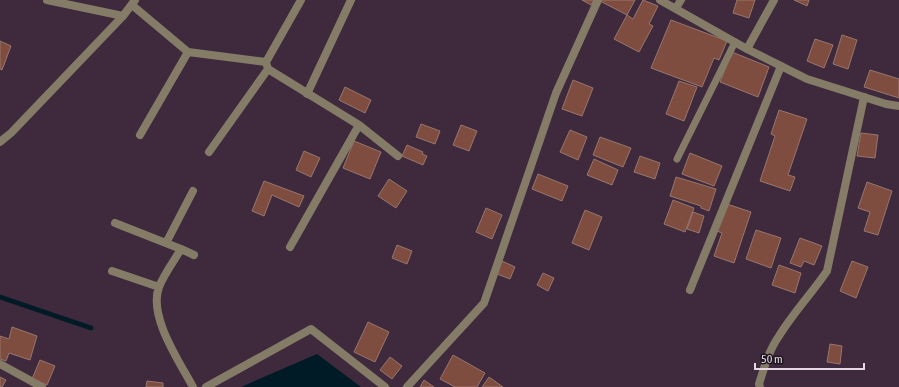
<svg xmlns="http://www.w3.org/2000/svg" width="899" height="387" viewBox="0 0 899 387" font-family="'Asap Condensed',sans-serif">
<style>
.water{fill:#001a26}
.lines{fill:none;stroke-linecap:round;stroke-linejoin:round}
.stream{stroke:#001a26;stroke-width:4.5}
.building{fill:#7f4d40;stroke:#97766d}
.service{stroke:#857c68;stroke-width:7}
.minor{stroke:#857c68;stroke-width:8}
.tertiary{stroke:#857c68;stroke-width:8}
</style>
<rect width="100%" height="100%" fill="#3e2a3c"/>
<path class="water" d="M 317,354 L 361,387 L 241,387 Z"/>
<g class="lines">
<path class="stream" d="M 0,297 L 91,328"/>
</g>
<path class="building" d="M 582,0 L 594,0 L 591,5 Z
M 601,0 L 635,0 L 627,15 L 600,1 Z
M 643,0 L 658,6 L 649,24 L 653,26 L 639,52 L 614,39 L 627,15 L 633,19 Z
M 737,0 L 755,0 L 749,18 L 733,13 Z
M 794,0 L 809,0 L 807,6 Z
M 671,20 L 727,41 L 719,60 L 714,58 L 702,87 L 651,68 Z
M 842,35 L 857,40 L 848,69 L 833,64 Z
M 815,39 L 833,45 L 824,68 L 807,61 Z
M 0,41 L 11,46 L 2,70 L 0,69 Z
M 732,52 L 769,67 L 758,97 L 720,82 Z
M 870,70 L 899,79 L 899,98 L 864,87 Z
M 573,80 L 593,88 L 582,116 L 562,109 Z
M 679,81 L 697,87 L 684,121 L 666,114 Z
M 345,87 L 371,100 L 365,113 L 339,100 Z
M 779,110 L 807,119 L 788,175 L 795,177 L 790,191 L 760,181 L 775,136 L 771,134 Z
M 421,124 L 440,131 L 435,144 L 416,137 Z
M 461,125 L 477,131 L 469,151 L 453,145 Z
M 570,130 L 587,137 L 578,160 L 560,152 Z
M 861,133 L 878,135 L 875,158 L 857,156 Z
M 600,137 L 631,148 L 623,167 L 593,155 Z
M 354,141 L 381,152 L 370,179 L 343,168 Z
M 407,145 L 423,152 L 422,154 L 427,156 L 423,165 L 402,156 Z
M 304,151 L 320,158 L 311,177 L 296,170 Z
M 690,153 L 722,166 L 714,186 L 682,174 Z
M 640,156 L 660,163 L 655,179 L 634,172 Z
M 594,159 L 618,170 L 612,185 L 587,175 Z
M 538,174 L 568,186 L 562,201 L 532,189 Z
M 676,177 L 716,189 L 709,211 L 701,208 L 701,206 L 670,196 Z
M 389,179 L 407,191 L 396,208 L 378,196 Z
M 264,181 L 304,196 L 299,207 L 272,195 L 264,216 L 252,211 Z
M 867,182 L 892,191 L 878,235 L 864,231 L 870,212 L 858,208 Z
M 673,200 L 694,208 L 685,232 L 664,224 Z
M 727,204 L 751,212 L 734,263 L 714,256 L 722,233 L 717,231 Z
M 486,208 L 502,215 L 492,239 L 476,232 Z
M 585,210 L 602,217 L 589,250 L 572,243 Z
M 693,212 L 704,216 L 699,233 L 687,229 Z
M 756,230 L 781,238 L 771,268 L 746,259 Z
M 800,238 L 822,246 L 814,265 L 804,261 L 801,267 L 790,263 Z
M 397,245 L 412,251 L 407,264 L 392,258 Z
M 502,261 L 515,267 L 510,279 L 497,274 Z
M 852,261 L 868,267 L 856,298 L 840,291 Z
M 779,265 L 801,273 L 795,293 L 772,285 Z
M 543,273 L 554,278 L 548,291 L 537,285 Z
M 368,322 L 389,332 L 375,362 L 354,352 Z
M 12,327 L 37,336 L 30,360 L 9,353 L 6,361 L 0,359 L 0,336 L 9,339 Z
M 830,344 L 842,346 L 840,364 L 827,362 Z
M 453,355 L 485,373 L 477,387 L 455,387 L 440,379 Z
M 390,357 L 402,366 L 392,379 L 380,370 Z
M 40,360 L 55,366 L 47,385 L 32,379 Z
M 0,377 L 6,380 L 2,387 L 0,387 Z
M 489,377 L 503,387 L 482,387 Z
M 424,380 L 434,387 L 420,387 Z
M 147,381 L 163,383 L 163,387 L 146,387 Z"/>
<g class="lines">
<path class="service" d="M 677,159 L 735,42"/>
<path class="minor" d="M 47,0 L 123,16
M 301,0 L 266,62 L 268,69 L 359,125 L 398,156
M 132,5 L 188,52 L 266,62
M 676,8 L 681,0
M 747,49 L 774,0
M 307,94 L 351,0
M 140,135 L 188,52
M 0,142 L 11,133 L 123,16 L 135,0
M 209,152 L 268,69
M 115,223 L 181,249
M 166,243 L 193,191
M 290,247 L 359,125
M 112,271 L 159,287
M 690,290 L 781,66
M 0,364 L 42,387
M 193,387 C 179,361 148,316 159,287 C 164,274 174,261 181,249 L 194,255
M 206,387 L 311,329 L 385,387
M 407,387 L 484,303 L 556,93 L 598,0
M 760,387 L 759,384 C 764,368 769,350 779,336 C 793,313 812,293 827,271 L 864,97"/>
<path class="tertiary" d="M 660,0 L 747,49 L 807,79 L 886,104 L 899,106"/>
</g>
<path d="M755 363v6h109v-6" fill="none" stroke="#e5d7e3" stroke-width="2"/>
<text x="761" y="363" font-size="12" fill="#e5d7e3" stroke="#1f161f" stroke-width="3" paint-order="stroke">50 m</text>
</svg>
